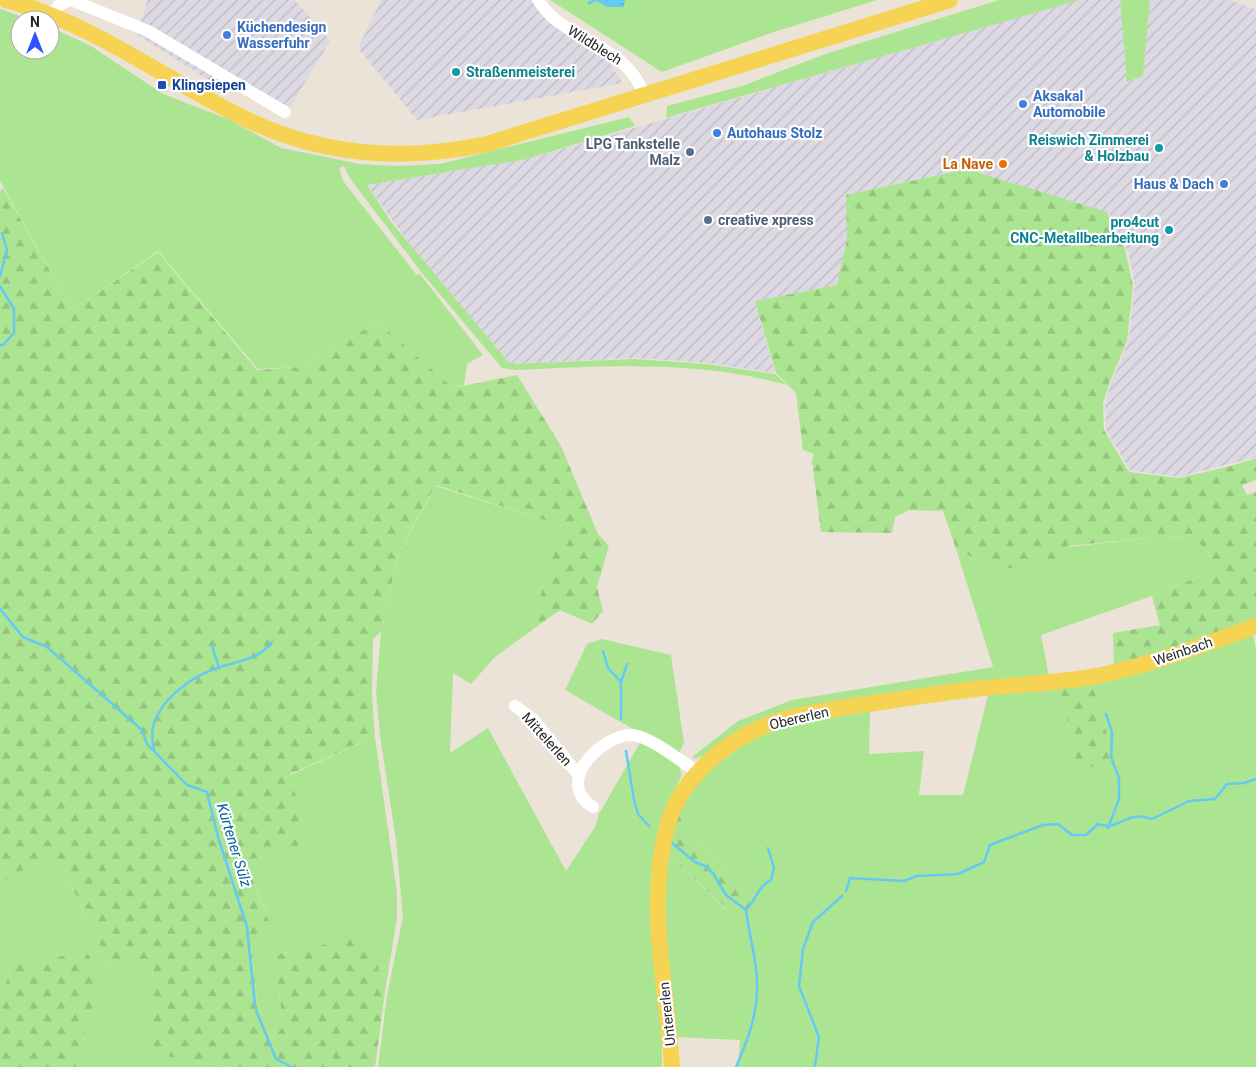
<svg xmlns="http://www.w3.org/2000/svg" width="1256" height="1067" viewBox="0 0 1256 1067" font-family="Roboto,sans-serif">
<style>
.industrial{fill:url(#industrial-furrows)}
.grass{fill:#ace591}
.forest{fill:url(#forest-firs)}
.water{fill:url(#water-ripples)}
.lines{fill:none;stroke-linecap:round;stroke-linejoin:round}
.stream{stroke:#65caf3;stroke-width:2.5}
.minor{stroke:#fff;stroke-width:12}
.major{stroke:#f6d352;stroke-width:16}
.shop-dot{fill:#3f7fe0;stroke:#fff;stroke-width:2}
.culture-dot{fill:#0f9aa8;stroke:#fff;stroke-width:2}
.transit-dot{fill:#1a4fb4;stroke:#fff;stroke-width:2}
.service-dot{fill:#5c6f8a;stroke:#fff;stroke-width:2}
.food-dot{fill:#e8710a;stroke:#fff;stroke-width:2}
.labels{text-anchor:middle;stroke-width:4.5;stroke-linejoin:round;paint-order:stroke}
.shop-label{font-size:14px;font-weight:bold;fill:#366cbe;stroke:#fff;text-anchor:start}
.street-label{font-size:14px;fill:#272727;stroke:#fff}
.culture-label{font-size:14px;font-weight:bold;fill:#0d838f;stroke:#fff;text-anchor:end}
.transit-label{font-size:14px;font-weight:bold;fill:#164399;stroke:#fff;text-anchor:start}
.service-label{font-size:14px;font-weight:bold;fill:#4e5e75;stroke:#fff;text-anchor:end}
.food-label{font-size:14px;font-weight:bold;fill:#c56008;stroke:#fff;text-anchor:end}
.water-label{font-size:15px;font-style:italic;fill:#07659c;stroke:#fff}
</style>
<defs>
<pattern id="industrial-furrows" width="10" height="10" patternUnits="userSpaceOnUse" patternTransform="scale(1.25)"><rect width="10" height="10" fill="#dcd9e3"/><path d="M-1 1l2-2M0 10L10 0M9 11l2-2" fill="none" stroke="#bdbac3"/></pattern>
<pattern id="forest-firs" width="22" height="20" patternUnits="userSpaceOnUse" patternTransform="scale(1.25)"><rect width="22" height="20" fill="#ace591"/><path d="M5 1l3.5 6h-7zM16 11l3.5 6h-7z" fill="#94c47d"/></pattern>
<pattern id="water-ripples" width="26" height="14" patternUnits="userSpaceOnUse" patternTransform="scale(1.25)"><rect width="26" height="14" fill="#65caf3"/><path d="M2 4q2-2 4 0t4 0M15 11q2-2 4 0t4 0" fill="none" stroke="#53a4c5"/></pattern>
</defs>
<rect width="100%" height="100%" fill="#ebe3d8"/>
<path class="industrial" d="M 148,0 L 295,0 L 330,41 L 285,116 L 233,87 L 223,89 L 136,34 Z
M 381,0 L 532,0 L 548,22 L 606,58 L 623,83 L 417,120 L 358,48 Z
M 1079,0 L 1120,0 L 1128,82 L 1143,76 L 1150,0 L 1230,0 L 1256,10 L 1256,457 L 1179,477 L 1130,470 L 1106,430 L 1105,405 L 1110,385 L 1128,342 L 1135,286 L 1128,251 L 1109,213 L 967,169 L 847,195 L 847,239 L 837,285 L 755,301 L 775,373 L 707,363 L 637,358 L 510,364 L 419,257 L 367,185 L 523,160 Z"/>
<path class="grass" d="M 550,0 L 877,0 L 771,33 L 662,72 Z
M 999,0 L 1080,0 L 666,118 L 667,106 L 742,86 L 828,53 Z
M 1120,0 L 1150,0 L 1143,76 L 1127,82 Z
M 0,9 L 31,20 L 20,20 L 20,50 L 50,50 L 50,27 L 91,46 L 163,94 L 228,119 L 281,148 L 360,164 L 397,166 L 440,164 L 629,117 L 635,126 L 523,160 L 367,185 L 392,223 L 510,364 L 636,359 L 707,364 L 775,374 L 787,385 C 698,360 607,366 515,370 L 502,368 L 422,273 L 351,180 L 344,166 L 339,168 L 343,181 L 416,274 L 412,275 L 420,274 L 483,355 L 467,364 L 464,385 L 453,388 L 378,322 L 300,367 L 258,369 L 158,251 L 72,310 L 0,181 Z
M 436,486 L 562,526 L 529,632 L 494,658 L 471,684 L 453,673 L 450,753 L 488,728 L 566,871 L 595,827 L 599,814 L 641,741 L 677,763 L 682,774 L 661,822 L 662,1067 L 378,1067 L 387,995 L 403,917 L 396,840 L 380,736 L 376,691 L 381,632 L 399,551 Z
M 1156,537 L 1195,538 L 1220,568 L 1152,596 L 1041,635 L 1049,677 L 805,709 L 704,756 L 694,759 L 692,757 L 738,721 L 792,700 L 993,667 L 956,549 L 997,570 L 1068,547 Z
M 1253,634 L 1256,650 L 1256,1067 L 738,1067 L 740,1040 L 674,1037 L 661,911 L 665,852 L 726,909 L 750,898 L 734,883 L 725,868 L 690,834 L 676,811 L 699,776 L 767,729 L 870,709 L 869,754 L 924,751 L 919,795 L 963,795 L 988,695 L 1060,686 L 1079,772 L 1108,738 L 1092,682 Z
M 602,639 L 671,655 L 684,743 L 678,755 L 565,690 L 587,644 Z
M 375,737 L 397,893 L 397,918 L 385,992 L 368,936 L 275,955 L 283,1027 L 272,1038 L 257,1001 L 251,946 L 270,922 L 245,861 L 308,843 L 290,775 Z
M 44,860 L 53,861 L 74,891 L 111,968 L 153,960 L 150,1053 L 229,1067 L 77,1067 L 101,977 L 12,965 L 0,1000 L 0,882 Z"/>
<path class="forest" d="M 967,169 L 1107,212 L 1125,249 L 1133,286 L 1127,341 L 1109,384 L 1103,404 L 1104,430 L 1129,472 L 1179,478 L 1231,466 L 1256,458 L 1256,480 L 1242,485 L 1247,495 L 1256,492 L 1256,619 L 1114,668 L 1113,633 L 1160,625 L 1152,596 L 1220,568 L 1195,538 L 1156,537 L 1068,546 L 1060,562 L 997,570 L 956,549 L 943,511 L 909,510 L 895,517 L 892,533 L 821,532 L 812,461 L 814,454 L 803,450 L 796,393 L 776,373 L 755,301 L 837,285 L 847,239 L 846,195 Z
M 3,188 L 72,310 L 158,252 L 257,370 L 300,367 L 378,322 L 453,388 L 517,375 L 561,446 L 598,534 L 609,546 L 597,587 L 603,611 L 592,624 L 560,610 L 529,632 L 562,526 L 436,485 L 399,550 L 381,632 L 373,639 L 372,694 L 375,737 L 290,774 L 308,843 L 245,861 L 270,923 L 251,946 L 257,1001 L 272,1038 L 283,1027 L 275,955 L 369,935 L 385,992 L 375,1067 L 229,1067 L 149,1053 L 153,960 L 111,968 L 74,891 L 53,861 L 44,860 L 0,882 L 0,191 Z
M 1092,682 L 1108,738 L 1109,759 L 1079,773 L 1060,686 Z
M 676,811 L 690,834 L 725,868 L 734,883 L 750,898 L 748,914 L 727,909 L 665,852 Z
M 87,952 L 101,977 L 77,1067 L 0,1067 L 0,1000 L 12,965 Z"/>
<path class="water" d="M 595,0 L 625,0 L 624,7 L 607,7 Z"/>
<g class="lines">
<path class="stream" d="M 589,3 L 596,0
M 0,277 L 7,250 L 2,233
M 0,286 L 14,309 L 14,333 L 3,345 L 0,345
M 0,609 L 23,637 L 47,647 L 142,730 L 147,744 L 187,785 L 207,792 L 218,837 L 247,927 L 255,1005
M 212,646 L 219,668
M 603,651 L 608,668 L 620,681
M 1106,714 L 1112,732 L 1111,757 L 1119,778 L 1119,799 L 1108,828
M 621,719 L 621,682 L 627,664
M 154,751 C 153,743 151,734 153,727 C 160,699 191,677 217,668 C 238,661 258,660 272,642
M 626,751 L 634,800 L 638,814 L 649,826
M 672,843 L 695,862 L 705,866 L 713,873 L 726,895 L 746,910
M 846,891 L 850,878 L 904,881 L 917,876 L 958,874 L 984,862 L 990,845 L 1043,825 L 1058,824 L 1072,835 L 1086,835 L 1098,824 C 1119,832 1126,809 1152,819 L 1189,801 L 1215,799 L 1227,784 L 1244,783 L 1256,779
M 256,1010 L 276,1059 L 292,1067
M 736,1067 C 747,1042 757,1016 757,988 C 758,962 749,936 746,910 C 755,901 759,885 771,880 L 774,868 L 768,848
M 815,1067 L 819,1037 L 799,986 L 803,949 L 813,922 L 842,896"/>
<path class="minor" d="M 71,0 L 148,31 L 285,112
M 538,0 C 567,45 623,39 645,96
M 52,15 L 58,6 L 69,0
M 515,706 L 533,719 L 578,774
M 593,807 C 554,783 600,736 631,735 C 649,735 681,762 698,772"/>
<path class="major" d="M 6,0 C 92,23 161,77 240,116 C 318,156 402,162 487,144 L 950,0
M 672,1067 C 667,988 646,906 667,827 C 679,780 723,743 767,725 C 794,714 825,711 854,706 C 897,700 939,693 983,688 C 1017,685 1051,683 1085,678 C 1144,668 1200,646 1256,626"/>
</g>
<g class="shop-dot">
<circle cx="227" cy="35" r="5"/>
<circle cx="1023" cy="104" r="5"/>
<circle cx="717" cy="133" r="5"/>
<circle cx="1224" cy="184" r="5"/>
</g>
<g class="culture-dot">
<circle cx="456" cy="72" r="5"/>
<circle cx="1159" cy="148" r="5"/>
<circle cx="1169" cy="230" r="5"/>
</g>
<rect class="transit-dot" x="157" y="80" width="10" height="10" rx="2.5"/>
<g class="service-dot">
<circle cx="690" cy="152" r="5"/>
<circle cx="708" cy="220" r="5"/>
</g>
<circle class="food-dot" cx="1003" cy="164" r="5"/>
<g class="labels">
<g class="shop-label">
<text x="237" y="32">Küchendesign<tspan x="237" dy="16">Wasserfuhr</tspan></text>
<text x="1033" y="101">Aksakal<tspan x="1033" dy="16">Automobile</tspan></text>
<text x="727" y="138">Autohaus Stolz</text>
<text x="1214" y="189" text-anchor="end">Haus &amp; Dach</text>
</g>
<g class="street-label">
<text transform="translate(595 45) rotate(32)" y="5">Wildblech</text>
<text transform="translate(1183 651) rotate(-19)" y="5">Weinbach</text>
<text transform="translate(799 718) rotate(-13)" y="5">Obererlen</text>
<text transform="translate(547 739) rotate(48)" y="5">Mittelerlen</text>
<text transform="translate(667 1014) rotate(-96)" y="5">Untererlen</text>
</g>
<g class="culture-label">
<text x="466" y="77" text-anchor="start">Straßenmeisterei</text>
<text x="1149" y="145">Reiswich Zimmerei<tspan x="1149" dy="16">&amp; Holzbau</tspan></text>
<text x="1159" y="227">pro4cut<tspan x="1159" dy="16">CNC-Metallbearbeitung</tspan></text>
</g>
<g class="transit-label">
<text x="172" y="90">Klingsiepen</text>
</g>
<g class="service-label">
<text x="680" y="149">LPG Tankstelle<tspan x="680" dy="16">Malz</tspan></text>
<text x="718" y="225" text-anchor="start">creative xpress</text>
</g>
<g class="food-label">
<text x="993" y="169">La Nave</text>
</g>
<g class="water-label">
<text transform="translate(234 845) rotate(73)" y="5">Kürtener Sülz</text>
</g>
</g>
<g transform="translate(35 35)"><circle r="24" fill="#ffffff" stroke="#a9a9a9"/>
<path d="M0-4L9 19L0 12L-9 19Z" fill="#3153ff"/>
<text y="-8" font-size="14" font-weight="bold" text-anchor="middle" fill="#272727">N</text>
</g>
</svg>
